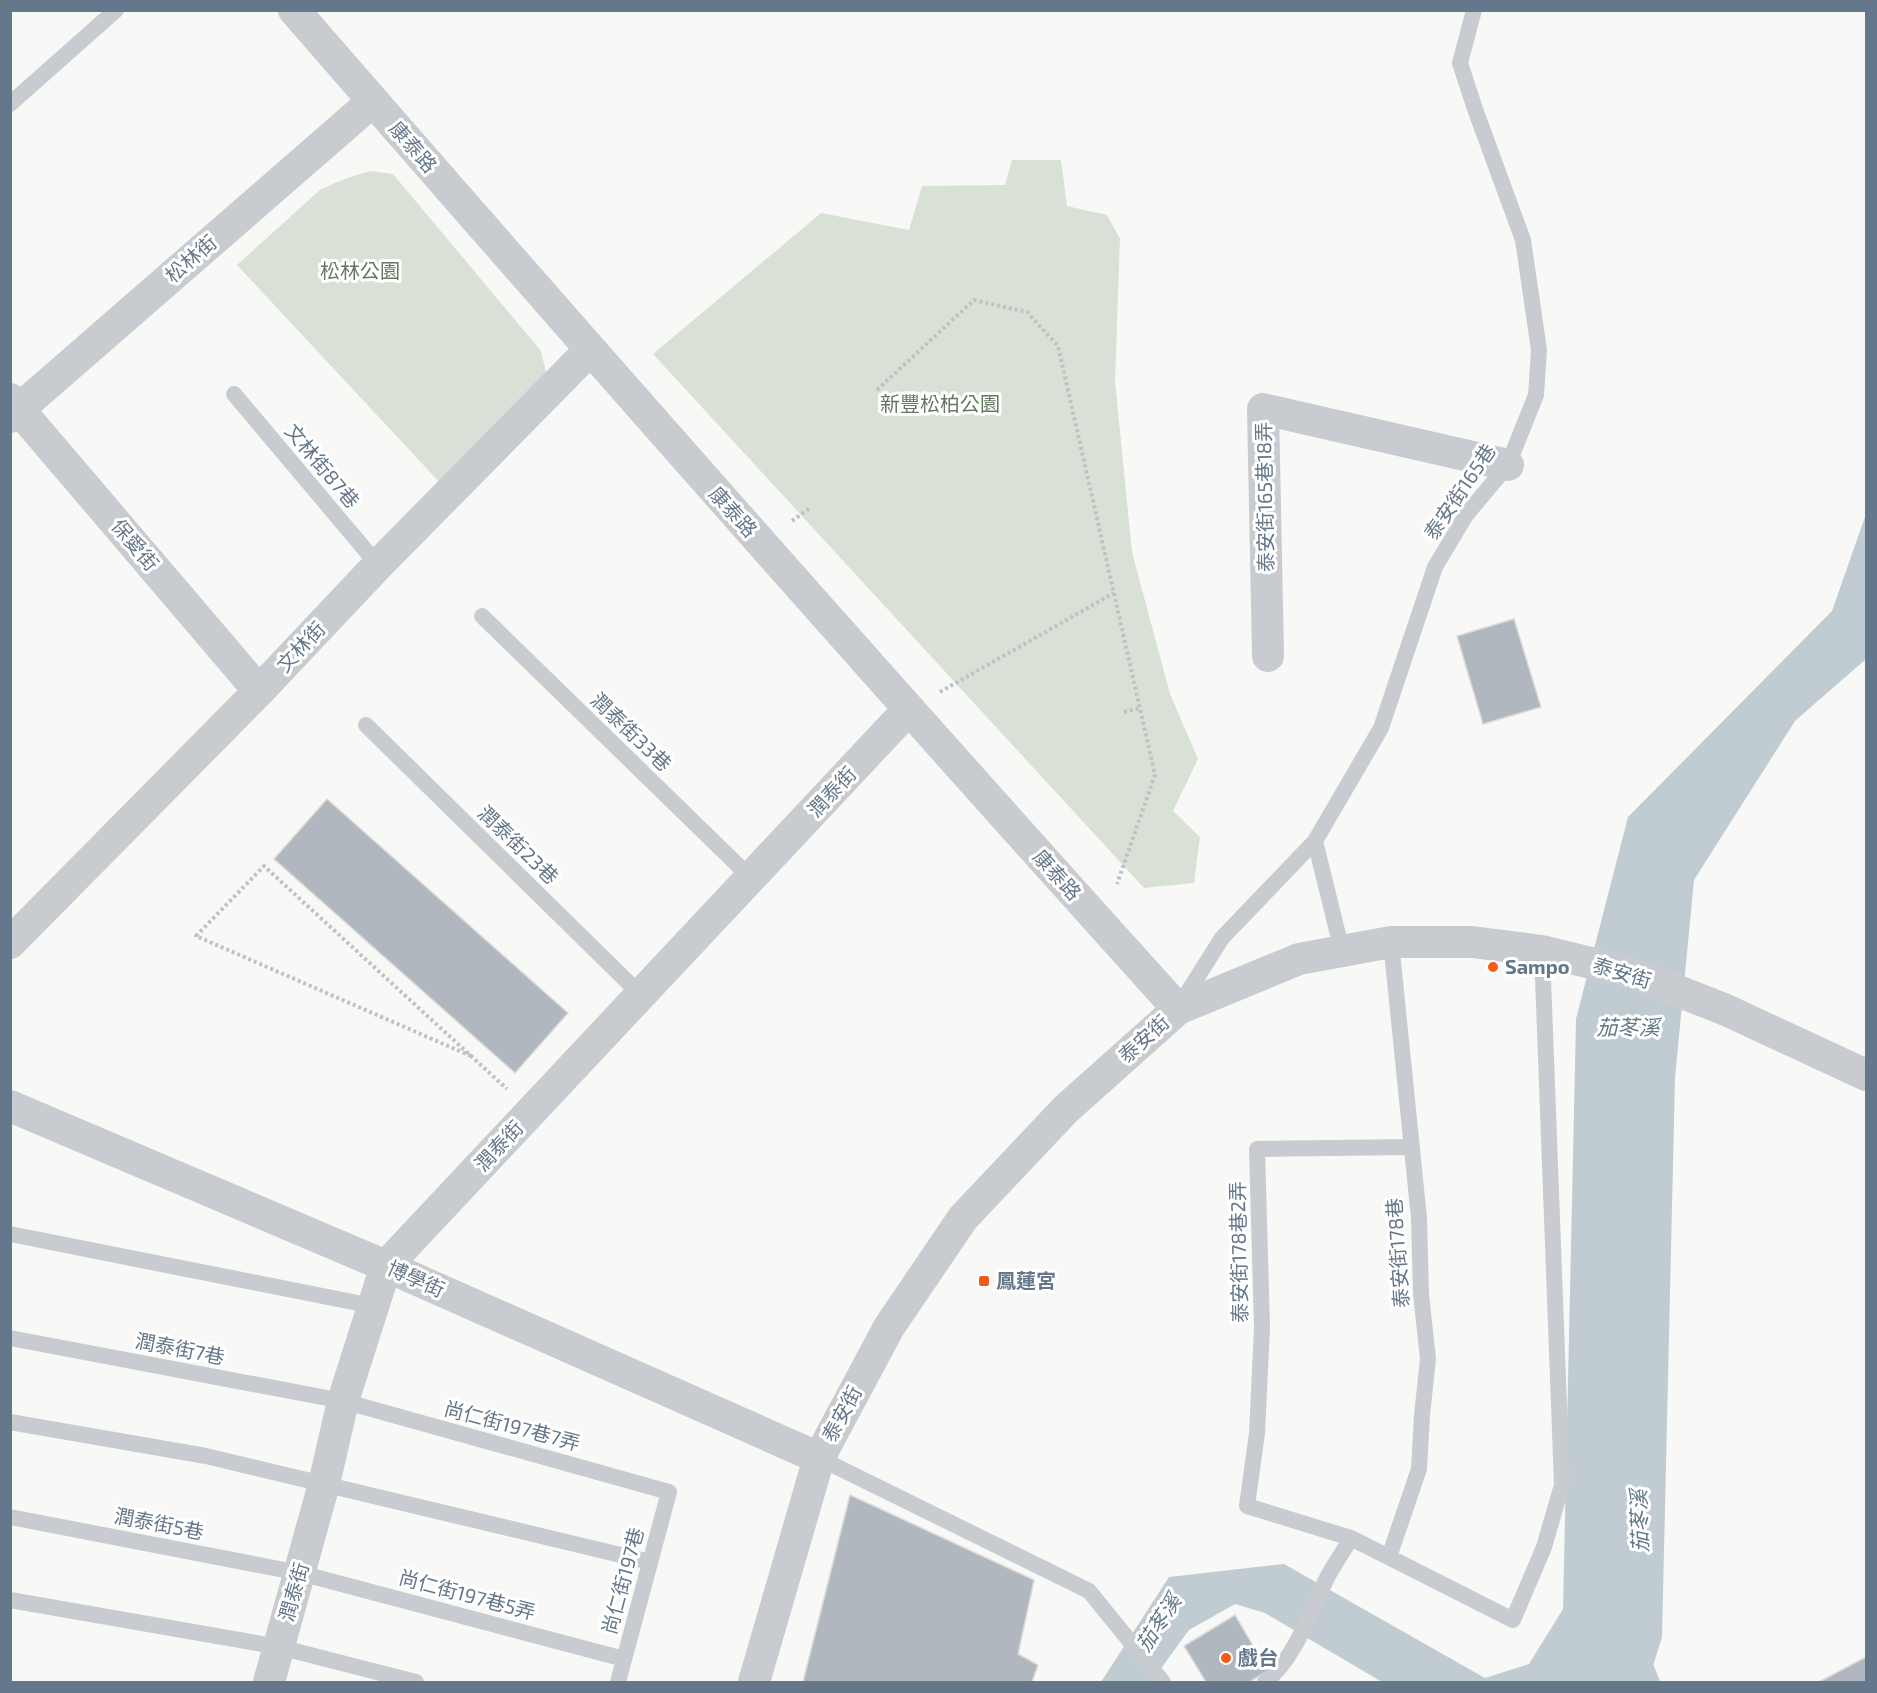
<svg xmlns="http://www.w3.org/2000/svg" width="1877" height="1693" viewBox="0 0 1877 1693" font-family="'Exo 2','Noto Sans TC',sans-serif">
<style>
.green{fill:#d9e1d6}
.water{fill:#c1ccd2}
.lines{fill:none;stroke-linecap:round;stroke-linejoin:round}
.stream{stroke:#c1ccd2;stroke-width:12}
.building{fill:#b0b7bf;stroke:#dadad8;stroke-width:1.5}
.path{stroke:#bfc2c4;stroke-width:4;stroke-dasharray:3 3;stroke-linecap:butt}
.lane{stroke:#c8ccd0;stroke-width:16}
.street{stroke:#c8ccd0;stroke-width:32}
.poi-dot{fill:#f45b1a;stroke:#fff;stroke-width:2}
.labels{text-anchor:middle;stroke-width:6;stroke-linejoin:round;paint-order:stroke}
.street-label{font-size:20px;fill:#65778a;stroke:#fff}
.park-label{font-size:20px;fill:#647a60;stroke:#fff}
.poi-label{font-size:20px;font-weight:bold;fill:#65778a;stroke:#fff;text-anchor:start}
.water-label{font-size:21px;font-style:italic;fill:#607985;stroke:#fff}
</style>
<rect width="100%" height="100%" fill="#f8f9f6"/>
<path class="green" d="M 1012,160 L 1061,160 L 1067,206 L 1107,215 L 1120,239 L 1115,381 L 1132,552 L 1170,694 L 1198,759 L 1173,811 L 1200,837 L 1194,883 L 1144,888 L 653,354 L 821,213 L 909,230 L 922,186 L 1005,185 Z
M 370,171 L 393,174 L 541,351 L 546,372 L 442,485 L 237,265 L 321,189 L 347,178 Z"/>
<path class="water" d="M 1866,514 L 1866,659 L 1795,721 L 1694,880 L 1675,1078 L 1662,1637 L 1648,1682 L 1382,1682 L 1265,1613 L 1235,1604 L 1189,1630 L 1151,1682 L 1101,1682 L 1169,1577 L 1284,1564 L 1485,1678 L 1529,1664 L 1563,1609 L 1576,1019 L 1628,817 L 1832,611 Z"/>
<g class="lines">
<path class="stream" d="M 1645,1660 L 1654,1682"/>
</g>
<path class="building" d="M 1514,619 L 1541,707 L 1483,724 L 1457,636 Z
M 327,799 L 568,1013 L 515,1073 L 274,859 Z
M 850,1495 L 1034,1580 L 1018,1654 L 1038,1665 L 1032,1682 L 803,1682 Z
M 1235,1615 L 1268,1671 L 1249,1682 L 1206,1682 L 1184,1646 Z
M 1866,1657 L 1866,1682 L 1819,1682 Z"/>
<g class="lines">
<path class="path" d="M 877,390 L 974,300 L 1027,312 L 1058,346 L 1155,775 L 1117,884
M 792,521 L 810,508
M 940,692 L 1114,593
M 1124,712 L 1140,708
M 471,1056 L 196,936 L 264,866 L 507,1089"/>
<path class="lane" d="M 10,104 L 116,10
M 234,394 L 378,565
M 482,616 L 751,878
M 366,725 L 641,995
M 1315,841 L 1342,951
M 1181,1003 L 1222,938 L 1315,841 L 1381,728 L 1435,567 L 1466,515 L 1508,465 L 1536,395 L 1539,350 L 1523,240 L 1475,109 L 1460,63 L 1474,10
M 1411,1147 L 1257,1149 L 1262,1327 L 1257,1433 L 1247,1506 L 1351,1538 L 1513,1620 L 1544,1547 L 1562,1485 L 1542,951
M 10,1234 L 373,1306
M 10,1338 L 343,1401 L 669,1492 L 618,1682
M 10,1422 L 206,1456 L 650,1562
M 819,1458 L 1089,1591 L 1163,1682
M 10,1517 L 300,1573 L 624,1659
M 1389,1557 L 1419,1469 L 1422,1415 L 1428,1359 L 1421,1294 L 1419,1218 L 1391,942
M 10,1600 L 279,1647 L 416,1682
M 1265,1682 C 1295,1660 1312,1607 1329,1574 C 1336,1562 1344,1550 1351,1538"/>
<path class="street" d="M 294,10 C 586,346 880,679 1178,1009
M 10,399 L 259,691
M 10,417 L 373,101
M 1268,656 L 1263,409 L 1508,465
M 10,943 L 259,691 L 378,565 L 590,350
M 10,1106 L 386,1266 L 819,1458
M 269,1682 L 324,1484 L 343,1401 L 386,1266 L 908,710
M 754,1682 L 819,1458 L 889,1327 L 963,1218 L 1066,1109 L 1178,1009 L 1299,959 L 1391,942 L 1472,942 L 1542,951 L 1632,973 L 1726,1010 L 1866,1075"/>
</g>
<g class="poi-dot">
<circle cx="1493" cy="967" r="6"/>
<rect x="978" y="1275" width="12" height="12" rx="3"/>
<circle cx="1226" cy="1658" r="6"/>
</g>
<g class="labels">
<g class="street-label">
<text transform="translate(413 147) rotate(49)" y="7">康泰路</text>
<text transform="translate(191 259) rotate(-41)" y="7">松林街</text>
<text transform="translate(322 466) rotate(50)" y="7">文林街87巷</text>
<text transform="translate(1460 492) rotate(-56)" y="7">泰安街165巷</text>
<text transform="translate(1265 497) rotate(-91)" y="7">泰安街165巷18弄</text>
<text transform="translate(733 512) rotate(48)" y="7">康泰路</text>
<text transform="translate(135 545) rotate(50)" y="7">保愛街</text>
<text transform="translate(301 647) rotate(-47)" y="7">文林街</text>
<text transform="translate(631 732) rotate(44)" y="7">潤泰街33巷</text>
<text transform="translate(832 792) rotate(-47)" y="7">潤泰街</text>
<text transform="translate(518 845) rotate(44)" y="7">潤泰街23巷</text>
<text transform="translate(1057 875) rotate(48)" y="7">康泰路</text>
<text transform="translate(1622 973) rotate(17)" y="7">泰安街</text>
<text transform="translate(1144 1039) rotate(-42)" y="7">泰安街</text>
<text transform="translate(499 1146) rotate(-47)" y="7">潤泰街</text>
<text transform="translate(1239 1252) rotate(-91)" y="7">泰安街178巷2弄</text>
<text transform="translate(1398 1253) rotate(-94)" y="7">泰安街178巷</text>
<text transform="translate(416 1279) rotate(24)" y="7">博學街</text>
<text transform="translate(180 1349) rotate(11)" y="7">潤泰街7巷</text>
<text transform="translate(842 1414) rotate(-62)" y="7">泰安街</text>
<text transform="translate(512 1426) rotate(15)" y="7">尚仁街197巷7弄</text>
<text transform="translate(159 1524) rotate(11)" y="7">潤泰街5巷</text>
<text transform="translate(623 1581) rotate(-75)" y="7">尚仁街197巷</text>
<text transform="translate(294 1592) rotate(-74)" y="7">潤泰街</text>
<text transform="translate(467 1595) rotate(15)" y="7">尚仁街197巷5弄</text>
</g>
<g class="park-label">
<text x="360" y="278">松林公園</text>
<text x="940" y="411">新豐松柏公園</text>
</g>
<g class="poi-label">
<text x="1505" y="974">Sampo</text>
<text x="996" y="1288">鳳蓮宮</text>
<text x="1238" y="1665">戲台</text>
</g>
<g class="water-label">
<text x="1628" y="1035">茄苳溪</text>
<text transform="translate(1640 1521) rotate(-92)" y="7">茄苳溪</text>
<text transform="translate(1159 1623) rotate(-57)" y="7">茄苳溪</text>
</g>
</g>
<rect width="1877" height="1693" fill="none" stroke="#65778a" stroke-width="24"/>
</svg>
